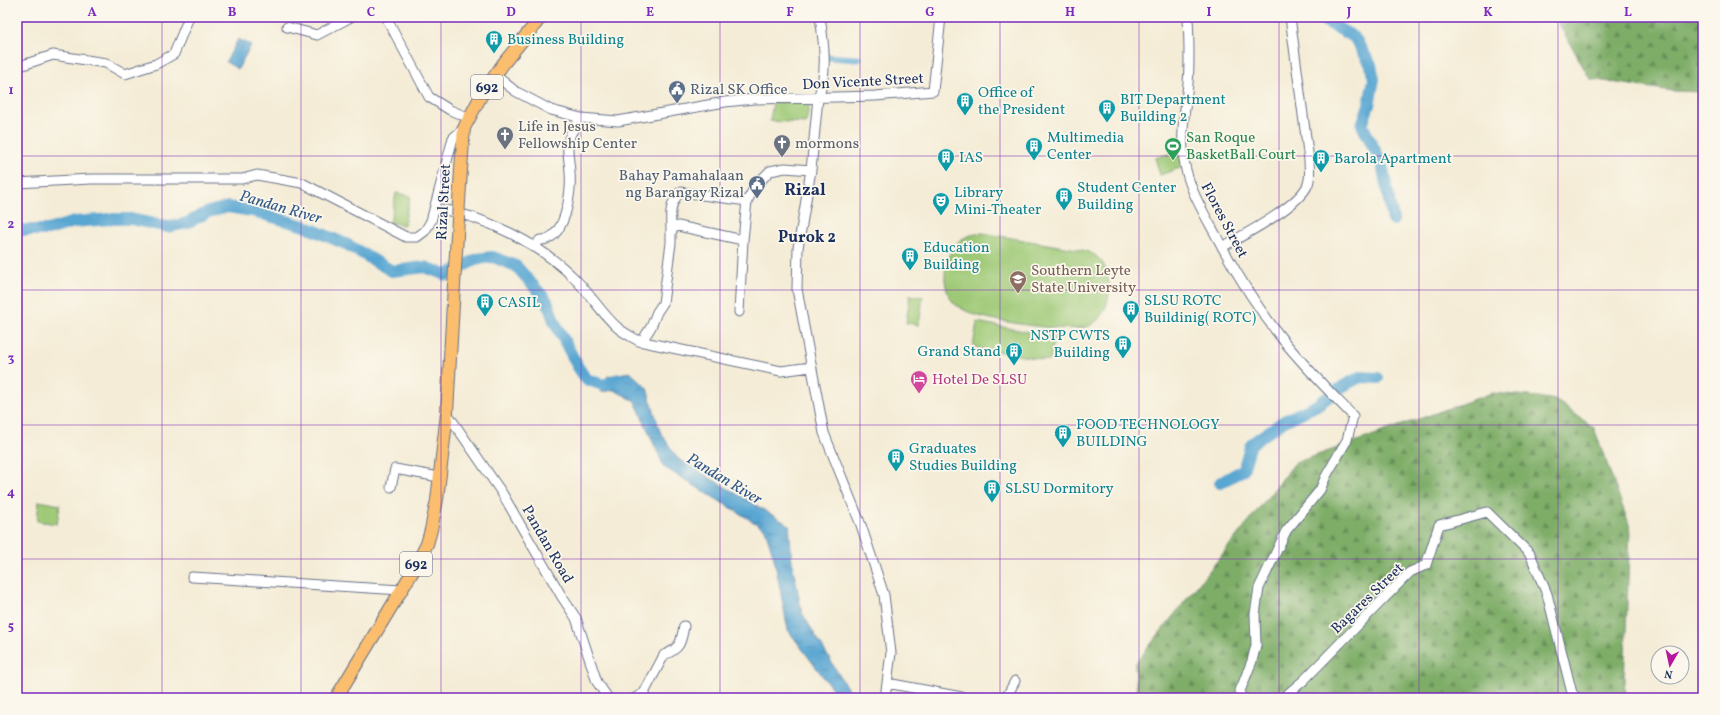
<svg xmlns="http://www.w3.org/2000/svg" width="1720" height="715" viewBox="0 0 1720 715" font-family="Vollkorn,serif">
<style>
.green{fill:#9ec976;stroke:#5c7c6a}
.forest{fill:url(#forest-firs);stroke:#4c6e62}
.water{fill:url(#water-ripples);stroke:#3a6a98}
.lines{fill:none;stroke-linecap:round;stroke-linejoin:round}
.canal{stroke:#59a6d2;stroke-width:7}
.river{stroke:#59a6d2;stroke-width:12}
.minor-casing{stroke:#677188;stroke-width:11}
.major-casing{stroke:#677188;stroke-width:14}
.minor{stroke:#fff;stroke-width:9}
.major{stroke:#fbbd6e;stroke-width:12}
.major-bridge-casing{stroke:#677188;stroke-width:14;stroke-linecap:butt}
.major-bridge{stroke:#fbbd6e;stroke-width:12}
.grid{fill:none;stroke:#7b2cbf;stroke-width:1;stroke-opacity:0.55}
.labels{text-anchor:middle;stroke-width:3.5;stroke-linejoin:round;paint-order:stroke}
.shield{fill:#fbf7ec;stroke:#5e6b89;stroke-width:1}
.shield-label{font-size:14px;font-weight:bold;fill:#1b2f5e}
.culture-label{font-size:15px;fill:#0d838f;stroke:#fbf7ec;text-anchor:start}
.street-label{font-size:15px;fill:#1b2f5e;stroke:#fbf7ec}
.service-label{font-size:15px;fill:#4e5e75;stroke:#fbf7ec;text-anchor:start}
.worship-label{font-size:15px;fill:#5b616d;stroke:#fbf7ec;text-anchor:start}
.leisure-label{font-size:15px;fill:#27864d;stroke:#fbf7ec;text-anchor:start}
.education-label{font-size:15px;fill:#785e54;stroke:#fbf7ec;text-anchor:start}
.hotel-label{font-size:15px;fill:#b23c85;stroke:#fbf7ec;text-anchor:start}
.water-label{font-size:16px;font-style:italic;fill:#315987;stroke:#fbf7ec}
.neighbourhood-label{font-size:16px;font-weight:bold;fill:#1b2f5e;stroke:#fbf7ec}
.quarter-label{font-size:17px;font-weight:bold;fill:#1b2f5e;stroke:#fbf7ec}
.neatline{fill:none;stroke:#7b2cbf;stroke-width:1.5}
.grid-label{font-size:13px;text-anchor:middle;font-weight:bold;fill:#7b2cbf}
</style>
<defs>
<pattern id="forest-firs" width="22" height="20" patternUnits="userSpaceOnUse"><rect width="22" height="20" fill="#7ead67"/><path d="M5 1l3.5 6h-7zM16 11l3.5 6h-7z" fill="#668d58"/></pattern>
<pattern id="water-ripples" width="26" height="14" patternUnits="userSpaceOnUse"><rect width="26" height="14" fill="#59a6d2"/><path d="M2 4q2-2 4 0t4 0M15 11q2-2 4 0t4 0" fill="none" stroke="#4988ae"/></pattern>
</defs>
<rect width="100%" height="100%" fill="#fbf7ec"/>
<filter id="ink" filterUnits="userSpaceOnUse"><feTurbulence type="fractalNoise" baseFrequency=".025" numOctaves="2"/><feDisplacementMap in="SourceGraphic" scale="8" xChannelSelector="R" yChannelSelector="G"/><feConvolveMatrix kernelMatrix="1 2 1 2 8 2 1 2 1" color-interpolation-filters="sRGB"/></filter>
<filter id="wash" filterUnits="userSpaceOnUse"><feTurbulence type="fractalNoise" baseFrequency=".012" numOctaves="4" result="noise"/><feDisplacementMap in="SourceGraphic" scale="16" xChannelSelector="R" yChannelSelector="G"/><feGaussianBlur stdDeviation="0.9" result="paint"/><feColorMatrix in="noise" values="0 0 0 0 0 0 0 0 0 0 0 0 0 0 0 0 0 1.4 0 .05"/><feComposite in="paint" operator="in"/></filter>
<g filter="url(#wash)">
<rect width="100%" height="100%" fill="#f4ecd6"/>
<path class="green" d="M 773,102 L 810,103 L 806,123 L 770,121 Z
M 1186,149 L 1191,164 L 1160,175 L 1155,158 Z
M 396,193 L 410,196 L 404,225 L 390,223 Z
M 982,233 L 1082,250 C 1086,251 1092,253 1096,256 C 1116,272 1113,315 1089,326 C 1072,334 994,321 975,315 C 969,312 961,309 956,305 C 939,290 943,255 959,241 C 966,236 973,234 982,233 Z
M 910,295 L 923,297 L 919,325 L 906,323 Z
M 977,322 L 1054,337 L 1050,361 L 973,347 Z
M 39,501 L 60,505 L 57,524 L 37,521 Z"/>
<path class="forest" d="M 1559,17 L 1703,17 L 1703,92 L 1673,91 L 1590,79 L 1558,22 Z
M 1492,393 L 1529,396 L 1556,400 L 1594,428 L 1630,527 L 1624,684 L 1627,698 L 1137,698 L 1135,664 L 1295,463 Z"/>
<path class="water" d="M 238,39 L 251,45 L 238,69 L 226,62 Z
M 630,372 L 647,388 L 660,431 L 677,458 L 789,525 L 792,562 L 802,613 L 853,698 L 839,698 L 788,630 L 774,558 L 765,529 L 664,467 L 635,401 L 614,390 L 601,392 L 608,376 Z"/>
<g class="lines">
<path class="canal" d="M 826,57 L 858,59"/>
<path class="river" d="M 1325,21 L 1354,37 L 1371,65 L 1374,79 L 1369,105 L 1362,125 L 1382,164 L 1393,220
M 17,230 L 48,230 L 74,222 L 111,219 L 131,219 L 168,227 L 187,223 L 208,212 L 228,207 L 252,211 L 304,226 L 348,245 L 392,271 L 425,267 L 446,275 L 477,259 L 493,257 L 516,266 L 547,301 L 554,321 L 578,367 L 586,379 L 603,385 L 619,379
M 1220,483 L 1243,470 L 1251,444 L 1284,421 L 1317,405 L 1345,385 L 1360,377 L 1378,378"/>
</g>
</g>
<g filter="url(#ink)">
<g class="lines">
<g class="minor-casing">
<path id="minor" d="M 386,17 L 429,97 L 450,110 L 469,118
M 820,17 C 824,44 828,72 818,98 L 811,170 L 798,248 L 797,289 L 824,433 L 861,525 L 884,595 L 891,653 L 885,698
M 1188,17 C 1189,39 1190,61 1188,83 C 1186,105 1181,128 1183,150 C 1185,185 1203,211 1219,241 C 1237,275 1259,310 1283,340 C 1305,367 1329,391 1353,416 L 1347,440 L 1326,476 L 1320,490 L 1286,531 L 1259,588 L 1255,614 L 1256,645 L 1252,661 L 1240,691 L 1240,698
M 287,27 L 317,35 L 351,17
M 17,67 L 53,55 L 106,63 L 125,74 L 156,64 L 174,54 L 189,17
M 495,75 L 515,91 L 551,110 L 581,118 L 618,121 L 725,102 L 754,99 L 875,96 L 933,91 L 941,17
M 17,183 L 91,179 L 242,179 L 257,175 L 302,183 L 406,237 L 417,237 L 425,231 L 431,221 L 453,138 L 464,128
M 435,208 C 485,216 541,244 576,280 C 591,295 602,314 618,328 C 624,333 632,337 639,341 L 644,338 L 651,327 L 657,312 L 663,303 L 671,243 L 671,232 L 674,228 L 678,226 L 743,240
M 671,232 C 671,215 668,206 680,192 L 747,201
M 534,247 L 540,240 C 565,241 572,193 570,173 C 570,162 565,147 570,136 C 572,130 578,124 581,118
M 1222,247 C 1242,236 1300,206 1308,184 C 1311,176 1309,168 1309,160 L 1290,17
M 739,312 L 743,240 L 747,201 L 756,185 L 770,171 L 785,168 L 811,170
M 639,341 L 781,371 L 811,367
M 447,413 L 502,493 L 562,597 L 576,618 L 597,682 L 608,698
M 391,487 L 395,469 L 439,477
M 192,577 L 401,590
M 887,683 L 967,698
M 635,698 L 644,693 L 664,655 C 681,648 681,642 684,626
M 1006,698 L 1015,681
M 1283,698 L 1304,680 L 1410,572 L 1426,565 L 1439,525 L 1487,512 L 1530,554 L 1547,594 L 1572,693 L 1577,698"/>
</g>
<g class="major-casing">
<path id="major" d="M 461,169 L 464,128 L 481,96 L 503,64 L 541,17
M 336,698 L 413,571 L 427,544 L 431,530 L 437,500 L 447,413 L 454,285"/>
</g>
<use href="#minor" class="minor"/>
<use href="#major" class="major"/>
<g class="major-bridge-casing">
<path id="major-bridge" d="M 454,285 L 461,169"/>
</g>
<use href="#major-bridge" class="major-bridge"/>
</g>
</g>
<path class="grid" d="M 162,17 L 162,698M 301,17 L 301,698M 441,17 L 441,698M 581,17 L 581,698M 720,17 L 720,698M 860,17 L 860,698M 1000,17 L 1000,698M 1139,17 L 1139,698M 1279,17 L 1279,698M 1419,17 L 1419,698M 1558,17 L 1558,698M 17,156 L 1703,156M 17,290 L 1703,290M 17,425 L 1703,425M 17,559 L 1703,559"/>
<defs>
<g id="building-pin" transform="scale(0.9)"><path d="M0 17L-7.5 6A9.5 9.5 0 1 1 7.5 6Z" fill="#0f9aa8" stroke="#fbf7ec"/><path d="M-4-6H4V6H1V3H-1V6H-4ZM-2.5-4.3h1.7v1.8h-1.7ZM.8-4.3h1.7v1.8H.8ZM-2.5-1h1.7V.8h-1.7ZM.8-1h1.7V.8H.8Z" fill="#fff"/></g>
<g id="civic-pin" transform="scale(0.9)"><path d="M0 17L-7.5 6A9.5 9.5 0 1 1 7.5 6Z" fill="#5c6f8a" stroke="#fbf7ec"/><path d="M-.6-6.5H3V-4.5H.6V-3L4-1V1h2V6H-6V1h2V-1L-.6-3ZM-1.2 2.5V6h2.4V2.5Z" fill="#fff"/></g>
<g id="church-pin" transform="scale(0.9)"><path d="M0 17L-7.5 6A9.5 9.5 0 1 1 7.5 6Z" fill="#6b7280" stroke="#fbf7ec"/><path d="M-1.2-6h2.4v3.5h3.3v2.4h-3.3V6h-2.4V-.1h-3.3v-2.4h3.3Z" fill="#fff"/></g>
<g id="stadium-pin" transform="scale(0.9)"><path d="M0 17L-7.5 6A9.5 9.5 0 1 1 7.5 6Z" fill="#2e9e5b" stroke="#fbf7ec"/><path d="M0-5a6.5 5 0 1 0 0 10a6.5 5 0 1 0 0-10ZM-3.5-1.8h7v3.6h-7Z" fill="#fff"/></g>
<g id="theatre-pin" transform="scale(0.9)"><path d="M0 17L-7.5 6A9.5 9.5 0 1 1 7.5 6Z" fill="#0f9aa8" stroke="#fbf7ec"/><path d="M-5-5.5Q0-4 5-5.5V0Q5 5 0 6Q-5 5-5 0ZM-3.3-2.5H-1v1.5H-3.3ZM1-2.5H3.3v1.5H1ZM-2.8 1Q0 5.5 2.8 1Z" fill="#fff"/></g>
<g id="university-pin" transform="scale(0.9)"><path d="M0 17L-7.5 6A9.5 9.5 0 1 1 7.5 6Z" fill="#8d6e63" stroke="#fbf7ec"/><path d="M0-5L7-2L0 1L-7-2ZM-4 1L0 2.5L4 1V4Q0 6-4 4Z" fill="#fff"/></g>
<g id="hotel-pin" transform="scale(0.9)"><path d="M0 17L-7.5 6A9.5 9.5 0 1 1 7.5 6Z" fill="#d1479c" stroke="#fbf7ec"/><path d="M-6-4.5h1.5V1H6V5H4.5V3h-9V5H-6ZM-4 0a1.8 1.8 0 1 1 3.6 0ZM.5 0V-2.5h3Q6-2.5 6 0Z" fill="#fff"/></g>
</defs>
<g fill-rule="evenodd">
<use href="#building-pin" x="494" y="39"/>
<use href="#civic-pin" x="677" y="89"/>
<use href="#building-pin" x="965" y="101"/>
<use href="#building-pin" x="1107" y="108"/>
<use href="#church-pin" x="505" y="135"/>
<use href="#church-pin" x="782" y="143"/>
<use href="#building-pin" x="1034" y="146"/>
<use href="#stadium-pin" x="1173" y="146"/>
<use href="#building-pin" x="946" y="157"/>
<use href="#building-pin" x="1321" y="158"/>
<use href="#civic-pin" x="757" y="184"/>
<use href="#building-pin" x="1064" y="196"/>
<use href="#theatre-pin" x="941" y="201"/>
<use href="#building-pin" x="910" y="256"/>
<use href="#university-pin" x="1018" y="279"/>
<use href="#building-pin" x="485" y="302"/>
<use href="#building-pin" x="1131" y="309"/>
<use href="#building-pin" x="1123" y="344"/>
<use href="#building-pin" x="1014" y="351"/>
<use href="#hotel-pin" x="919" y="379"/>
<use href="#building-pin" x="1063" y="433"/>
<use href="#building-pin" x="896" y="457"/>
<use href="#building-pin" x="992" y="488"/>
</g>
<g class="labels">
<g class="shield">
<rect x="471" y="75" width="32" height="24" rx="3"/>
<rect x="400" y="552" width="32" height="24" rx="3"/>
</g>
<g class="shield-label">
<text x="487" y="92">692</text>
<text x="416" y="569">692</text>
</g>
<g class="culture-label">
<text x="507" y="44">Business Building</text>
<text x="978" y="97">Office of<tspan x="978" dy="17">the President</tspan></text>
<text x="1120" y="104">BIT Department<tspan x="1120" dy="17">Building 2</tspan></text>
<text x="1047" y="142">Multimedia<tspan x="1047" dy="17">Center</tspan></text>
<text x="959" y="162">IAS</text>
<text x="1334" y="163">Barola Apartment</text>
<text x="1077" y="192">Student Center<tspan x="1077" dy="17">Building</tspan></text>
<text x="954" y="197">Library<tspan x="954" dy="17">Mini-Theater</tspan></text>
<text x="923" y="252">Education<tspan x="923" dy="17">Building</tspan></text>
<text x="1144" y="305">SLSU ROTC<tspan x="1144" dy="17">Buildinig( ROTC)</tspan></text>
<text x="498" y="307">CASIL</text>
<text x="1110" y="340" text-anchor="end">NSTP CWTS<tspan x="1110" dy="17">Building</tspan></text>
<text x="1001" y="356" text-anchor="end">Grand Stand</text>
<text x="1076" y="429">FOOD TECHNOLOGY<tspan x="1076" dy="17">BUILDING</tspan></text>
<text x="909" y="453">Graduates<tspan x="909" dy="17">Studies Building</tspan></text>
<text x="1005" y="493">SLSU Dormitory</text>
</g>
<g class="street-label">
<text transform="translate(863 81) rotate(-3)" y="5">Don Vicente Street</text>
<text transform="translate(443 202) rotate(-87)" y="5">Rizal Street</text>
<text transform="translate(1225 220) rotate(62)" y="5">Flores Street</text>
<text transform="translate(548 544) rotate(60)" y="5">Pandan Road</text>
<text transform="translate(1367 598) rotate(-44)" y="5">Bagares Street</text>
</g>
<g class="service-label">
<text x="690" y="94">Rizal SK Office</text>
<text x="744" y="180" text-anchor="end">Bahay Pamahalaan<tspan x="744" dy="17">ng Barangay Rizal</tspan></text>
</g>
<g class="worship-label">
<text x="518" y="131">Life in Jesus<tspan x="518" dy="17">Fellowship Center</tspan></text>
<text x="795" y="148">mormons</text>
</g>
<g class="leisure-label">
<text x="1186" y="142">San Roque<tspan x="1186" dy="17">BasketBall Court</tspan></text>
</g>
<g class="education-label">
<text x="1031" y="275">Southern Leyte<tspan x="1031" dy="17">State University</tspan></text>
</g>
<g class="hotel-label">
<text x="932" y="384">Hotel De SLSU</text>
</g>
<g class="water-label">
<text transform="translate(281 206) rotate(16)" y="6">Pandan River</text>
<text transform="translate(725 478) rotate(31)" y="6">Pandan River</text>
</g>
<g class="neighbourhood-label">
<text x="807" y="242">Purok 2</text>
</g>
<g class="quarter-label">
<text x="805" y="195">Rizal</text>
</g>
</g>
<rect width="1720" height="715" fill="none" stroke="#fbf7ec" stroke-width="44"/>
<g transform="translate(1670 665) rotate(189)"><circle r="19" fill="#fbf7ec" stroke="#a1a7b3"/>
<path d="M0-3L7 15L0 10L-7 15Z" fill="#b5179e"/>
<text y="-6" font-size="11" font-weight="bold" text-anchor="middle" fill="#1b2f5e">N</text>
</g>
<rect x="22" y="22" width="1676" height="671" class="neatline"/>
<g class="grid-label">
<text x="92" y="16">A</text>
<text x="232" y="16">B</text>
<text x="371" y="16">C</text>
<text x="511" y="16">D</text>
<text x="650" y="16">E</text>
<text x="790" y="16">F</text>
<text x="930" y="16">G</text>
<text x="1070" y="16">H</text>
<text x="1209" y="16">I</text>
<text x="1349" y="16">J</text>
<text x="1488" y="16">K</text>
<text x="1628" y="16">L</text>
<text x="11" y="94">1</text>
<text x="11" y="228">2</text>
<text x="11" y="362">3</text>
<text x="11" y="496">4</text>
<text x="11" y="630">5</text>
</g>
</svg>
